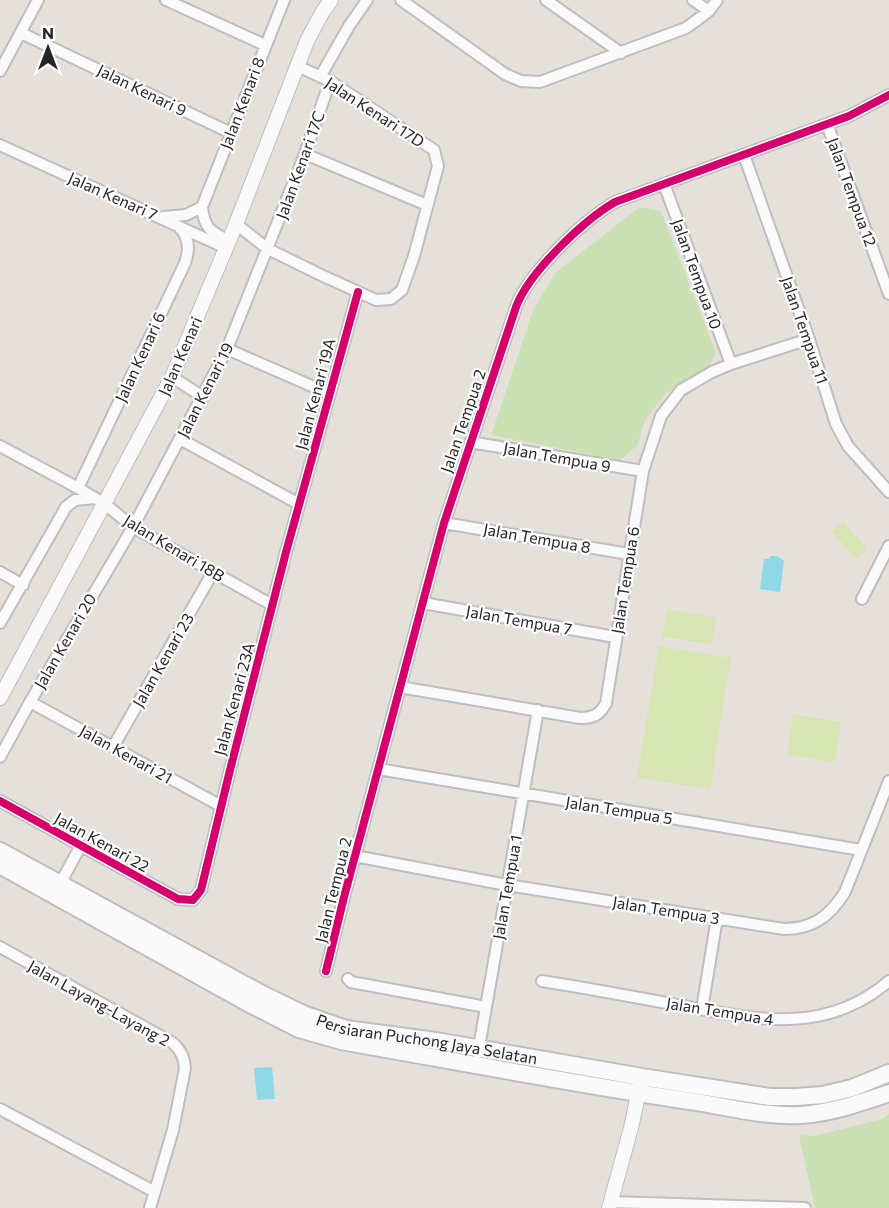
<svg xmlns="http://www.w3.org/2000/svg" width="889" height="1208" viewBox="0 0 889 1208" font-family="Commissioner,sans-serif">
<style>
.green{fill:#cae1b3}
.pitch{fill:#d6e5b1}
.water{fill:#8ed8e8}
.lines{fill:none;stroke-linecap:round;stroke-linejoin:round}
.minor-casing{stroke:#bfbdbd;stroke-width:14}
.tertiary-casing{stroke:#bfbdbd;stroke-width:16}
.secondary-casing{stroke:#bfbdbd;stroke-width:20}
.minor{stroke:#fbfafa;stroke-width:10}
.tertiary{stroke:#fbfafa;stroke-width:14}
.secondary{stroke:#fbfafa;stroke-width:16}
.cycleway-casing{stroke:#fff;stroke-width:11}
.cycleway{stroke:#d6006c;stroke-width:8}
.labels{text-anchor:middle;stroke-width:4.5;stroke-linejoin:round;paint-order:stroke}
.street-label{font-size:16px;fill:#262626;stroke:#fff}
</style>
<rect width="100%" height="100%" fill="#e6e0db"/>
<path class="green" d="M 640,207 L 661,211 L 716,353 L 708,368 L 666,393 L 645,420 L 637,446 L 620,460 L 491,435 L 533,310 L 556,272 Z
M 889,1114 L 889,1208 L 815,1208 L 799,1135 L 815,1136 L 882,1119 Z"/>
<path class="pitch" d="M 843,522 L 868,549 L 856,559 L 832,531 Z
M 667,609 L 716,618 L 711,645 L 662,636 Z
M 659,646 L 731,658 L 710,789 L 637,778 Z
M 793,714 L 841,722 L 835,762 L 787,754 Z"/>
<path class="water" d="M 771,556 L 777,556 L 784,561 L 780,592 L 760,589 L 764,559 L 768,559 Z
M 272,1067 L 275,1099 L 257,1100 L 254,1068 Z"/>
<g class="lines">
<g class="minor-casing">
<path id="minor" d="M 166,0 L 265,45
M 401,0 L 505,74 L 521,81 L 540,82 L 686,28 L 709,11 L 717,0
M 546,0 L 621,53
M 693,0 L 709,11
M 21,33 L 231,133
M 0,71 L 38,0
M 320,77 L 349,26 L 367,0
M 827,124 L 889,294
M 0,145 L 226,248
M 305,154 L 427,205
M 744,155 L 809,339 L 836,424 L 848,446 L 889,492
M 664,184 L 731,364
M 163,217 L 186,215 L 202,207
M 236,224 L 268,249 L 321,275 L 376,300 L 391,299 L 402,290 L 414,256 L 438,166 L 434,150 L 330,81 L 297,66
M 229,241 C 211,232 204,228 202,207 L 284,0
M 227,349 L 330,394
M 172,377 L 203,397
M 180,439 L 299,504
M 470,442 L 643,471
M 0,446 L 78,488 L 105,504 L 133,527 L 272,605
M 78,488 L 185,263 C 190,249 189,236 178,226
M 444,523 L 629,554
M 0,572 L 23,585
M 862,599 L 889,546
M 423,603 L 615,637
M 0,623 L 66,507 L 75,500 L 94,498
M 400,687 L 580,718 C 593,718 600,715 606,703 L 643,471 L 661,416 L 681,390 L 712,372 L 731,364 L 809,339
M 30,702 L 221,806
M 113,747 L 213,572
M 0,757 L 30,702 L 133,527 L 227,349 L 305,154 L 330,81
M 378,769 L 861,850
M 0,801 L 178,899 L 193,900 L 201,890 L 230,770 L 286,552 L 358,292
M 355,856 L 507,885 L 784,929 C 813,929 830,916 845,892 L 889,781
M 60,884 L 80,847
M 0,947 L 173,1043 C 181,1051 184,1057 185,1068 L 173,1130 L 150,1208
M 326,971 L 344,897 L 444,523 L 516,307 C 529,272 583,221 615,202 L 849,116 L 889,95
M 348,979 L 351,982 L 486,1007
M 542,981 C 586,988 629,996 672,1004 C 750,1018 823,1038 889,981
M 702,1009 L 717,918
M 478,1053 L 538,710
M 0,1109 L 155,1192
M 611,1202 L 805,1208"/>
</g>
<g class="tertiary-casing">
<path id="tertiary" d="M 0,698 L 172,377 L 236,224 L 307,41 L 322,13 L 331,0
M 609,1208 L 631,1128 L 640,1085"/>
</g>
<g class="secondary-casing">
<g id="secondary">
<path id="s1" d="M 0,851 L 260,993 L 303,1014 L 346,1029 L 436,1041 L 642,1077 L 770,1097 L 796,1097 L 823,1095 L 852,1088 L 889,1073"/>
<path d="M 0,865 L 248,1003 L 299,1029 L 341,1041 C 455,1061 569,1083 683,1100 C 721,1105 762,1117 801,1115 C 831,1113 860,1103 889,1093"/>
</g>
</g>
<use href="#minor" class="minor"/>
<use href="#tertiary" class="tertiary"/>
<use href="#secondary" class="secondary"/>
<g class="cycleway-casing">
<path id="cycleway" d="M 0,801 L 178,899 L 193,900 L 201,890 L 230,770 L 286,552 L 358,292
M 326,971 L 344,897 L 444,523 L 516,307 C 529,272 583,221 615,202 L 849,116 L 889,95"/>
</g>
<use href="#cycleway" class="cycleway"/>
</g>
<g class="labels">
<g class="street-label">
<text transform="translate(142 90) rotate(26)" y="6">Jalan Kenari 9</text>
<text transform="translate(242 103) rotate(-69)" y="6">Jalan Kenari 8</text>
<text transform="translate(375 112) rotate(33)" y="6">Jalan Kenari 17D</text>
<text transform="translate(300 165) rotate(-70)" y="6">Jalan Kenari 17C</text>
<text transform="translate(852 192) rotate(70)" y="6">Jalan Tempua 12</text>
<text transform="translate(113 196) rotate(24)" y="6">Jalan Kenari 7</text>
<text transform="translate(697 274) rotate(70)" y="6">Jalan Tempua 10</text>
<text transform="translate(805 330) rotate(71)" y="6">Jalan Tempua 11</text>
<text transform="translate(180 356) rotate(-66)" y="6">Jalan Kenari</text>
<text transform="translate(140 357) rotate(-65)" y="6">Jalan Kenari 6</text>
<text transform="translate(205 390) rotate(-63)" y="6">Jalan Kenari 19</text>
<text transform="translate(315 394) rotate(-75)" y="6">Jalan Kenari 19A</text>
<text transform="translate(463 421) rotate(-71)" y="6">Jalan Tempua 2</text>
<text transform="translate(557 457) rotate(10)" y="6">Jalan Tempua 9</text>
<text transform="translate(537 538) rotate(10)" y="6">Jalan Tempua 8</text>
<text transform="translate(174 548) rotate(31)" y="6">Jalan Kenari 18B</text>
<text transform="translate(625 580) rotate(-81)" y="6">Jalan Tempua 6</text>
<text transform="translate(519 620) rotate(10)" y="6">Jalan Tempua 7</text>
<text transform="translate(65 641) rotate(-60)" y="6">Jalan Kenari 20</text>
<text transform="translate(163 660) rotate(-60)" y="6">Jalan Kenari 23</text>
<text transform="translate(234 699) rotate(-75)" y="6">Jalan Kenari 23A</text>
<text transform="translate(126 754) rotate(29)" y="6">Jalan Kenari 21</text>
<text transform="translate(619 810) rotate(9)" y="6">Jalan Tempua 5</text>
<text transform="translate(102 842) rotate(29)" y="6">Jalan Kenari 22</text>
<text transform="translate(507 887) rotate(-80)" y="6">Jalan Tempua 1</text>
<text transform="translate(333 890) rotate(-76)" y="6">Jalan Tempua 2</text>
<text transform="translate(666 910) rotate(9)" y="6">Jalan Tempua 3</text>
<text transform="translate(99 1003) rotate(29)" y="6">Jalan Layang-Layang 2</text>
<text transform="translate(720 1011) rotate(9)" y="6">Jalan Tempua 4</text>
<text dy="6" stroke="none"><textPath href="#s1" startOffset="471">Persiaran Puchong Jaya Selatan</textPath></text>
</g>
</g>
<g transform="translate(48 48)" stroke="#ffffff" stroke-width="4.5" paint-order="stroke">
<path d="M0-4.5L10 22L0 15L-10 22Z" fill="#262626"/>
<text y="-9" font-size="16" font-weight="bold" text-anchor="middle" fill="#262626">N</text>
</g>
</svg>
